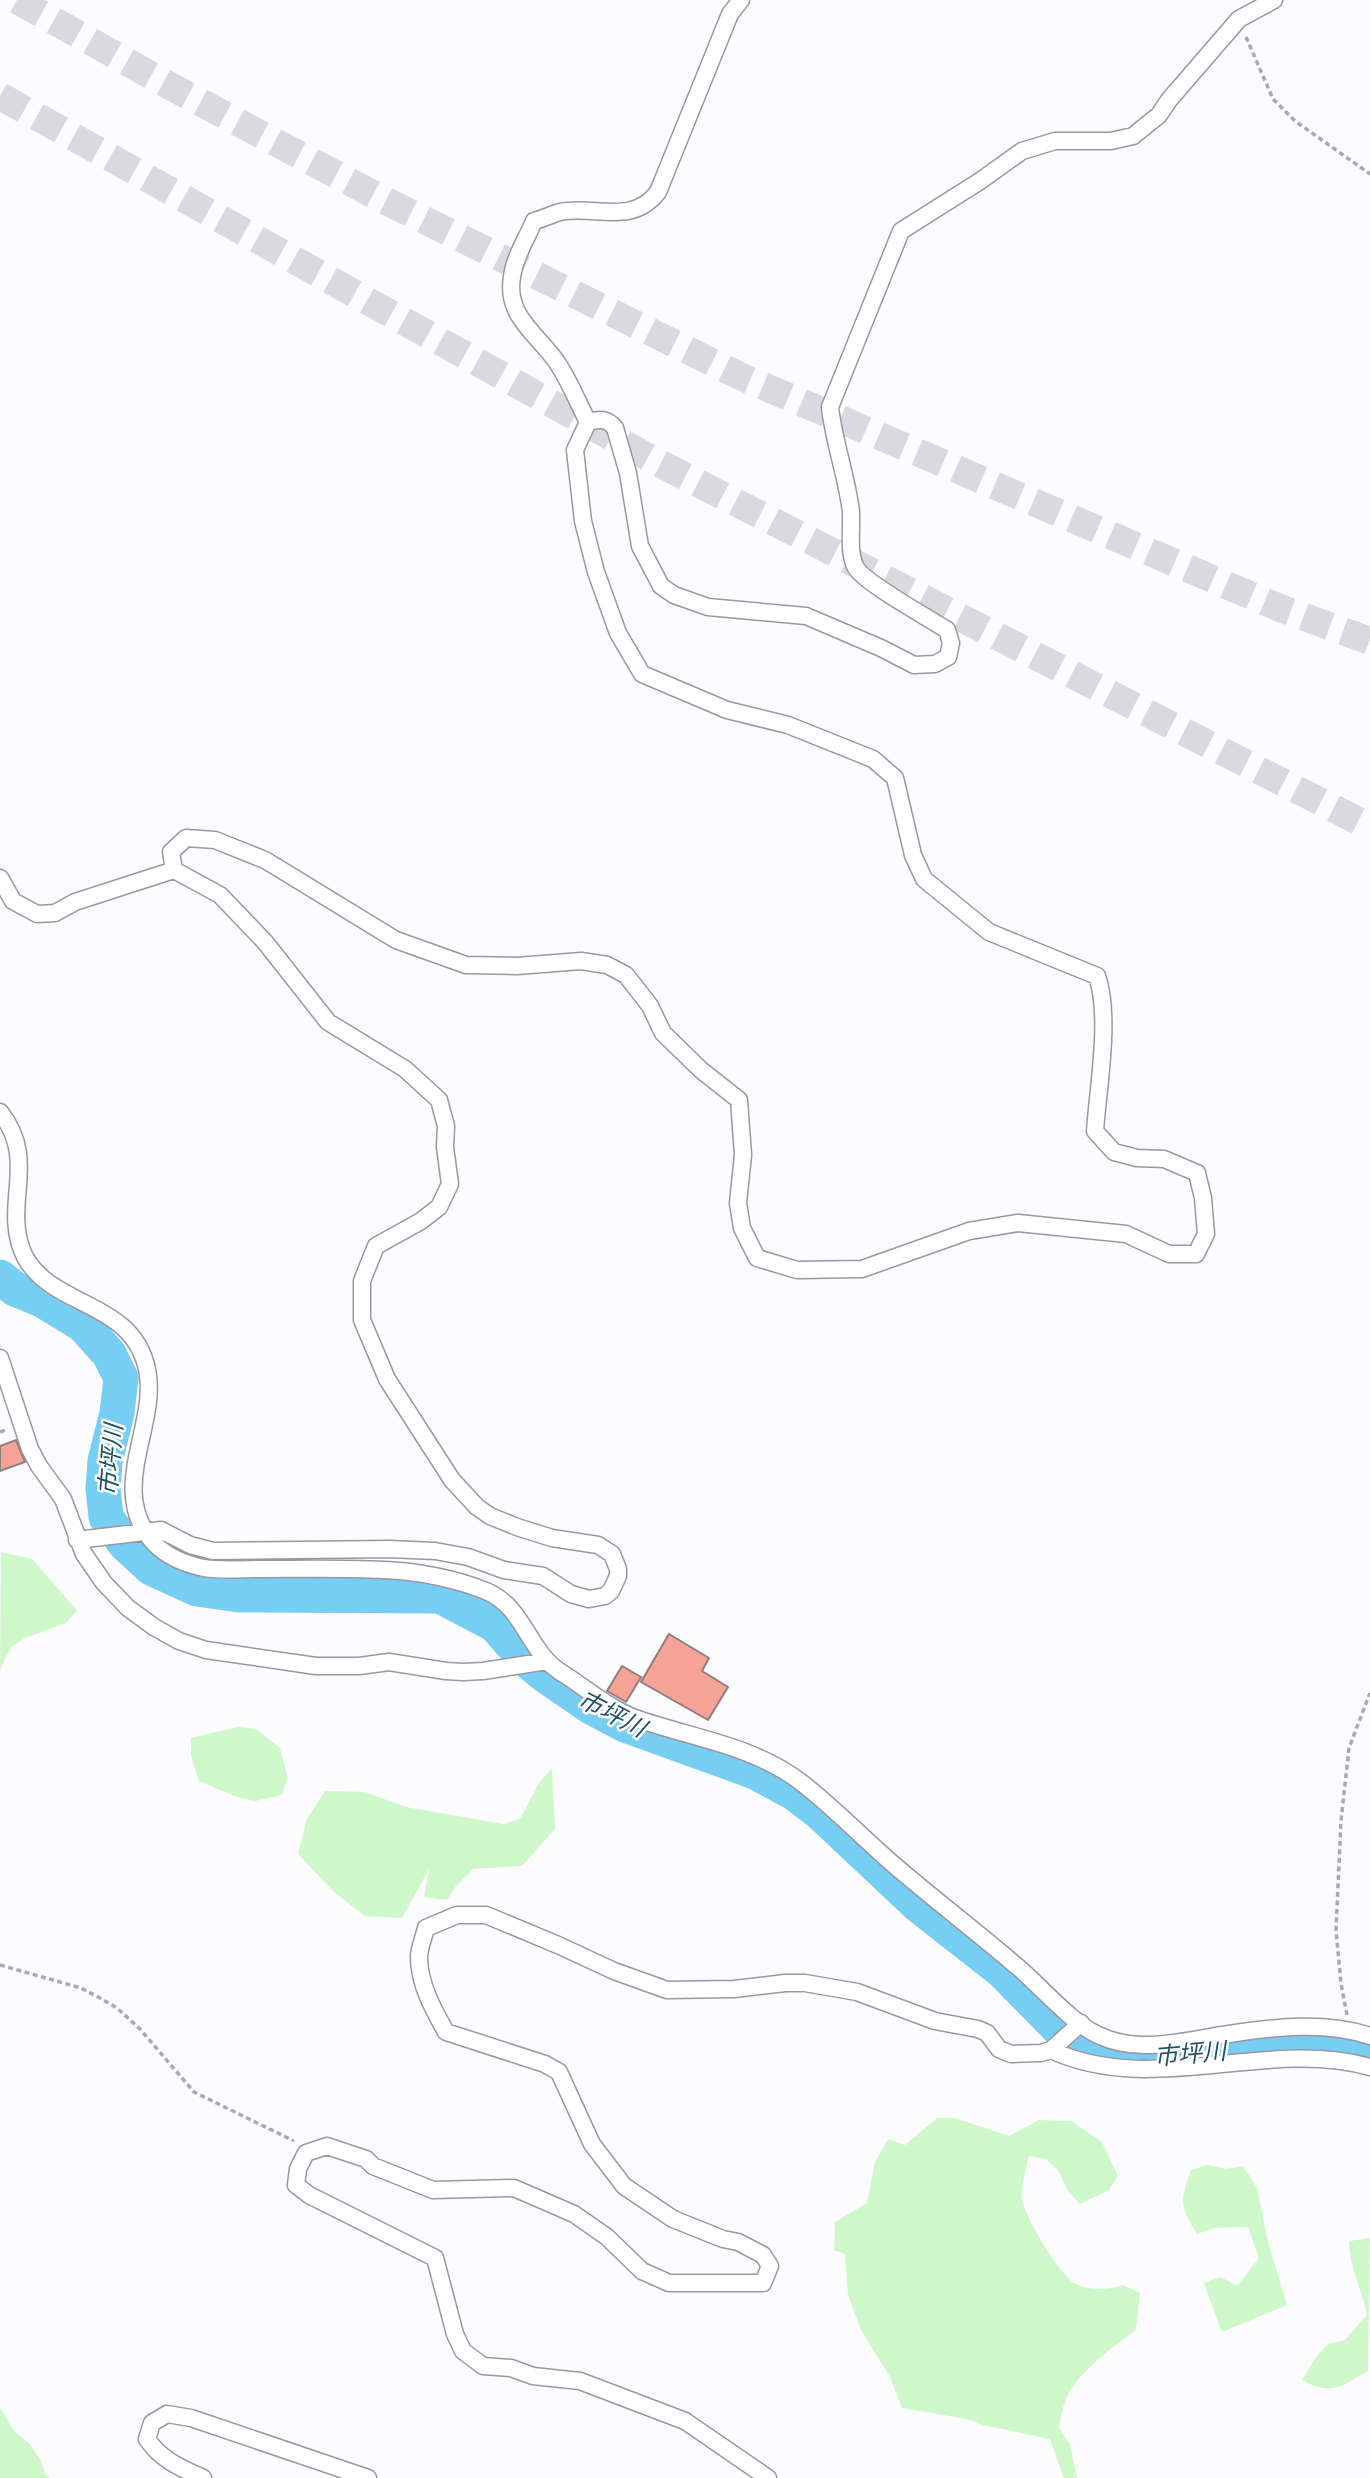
<svg xmlns="http://www.w3.org/2000/svg" width="1370" height="2478" viewBox="0 0 1370 2478" font-family="'Space Grotesk','Noto Sans JP',sans-serif">
<style>
.green{fill:#cff8ca}
.lines{fill:none;stroke-linecap:round;stroke-linejoin:round}
.river{stroke:#77cef3;stroke-width:35}
.building{fill:#f4a396;stroke:#8e7f7c;stroke-width:2}
.highway-tunnel{stroke:#dad9dd;stroke-width:28;stroke-dasharray:28 14;stroke-linecap:butt}
.street-casing{stroke:#9a97a4;stroke-width:19}
.path{stroke:#aaa9ad;stroke-width:3.5;stroke-dasharray:5 3.5;stroke-linecap:butt}
.street{stroke:#fff;stroke-width:16}
.labels{text-anchor:middle;stroke-width:5;stroke-linejoin:round;paint-order:stroke}
.water-label{font-size:24px;font-style:italic;fill:#205165;stroke:#fff}
</style>
<rect width="100%" height="100%" fill="#fcfbfe"/>
<path class="green" d="M 1,1552 L 32,1559 L 77,1610 L 66,1623 L 25,1638 L 11,1647 L 0,1670 Z
M 238,1727 L 256,1729 L 280,1748 L 288,1778 L 282,1795 L 255,1801 L 237,1797 L 199,1781 L 191,1756 L 191,1738 Z
M 552,1768 L 555,1829 L 522,1866 L 473,1869 L 456,1886 L 447,1900 L 424,1897 L 429,1869 L 402,1918 L 365,1916 L 334,1892 L 298,1854 L 307,1819 L 325,1791 L 365,1792 L 406,1807 L 503,1824 L 520,1819 L 539,1783 Z
M 937,2118 L 955,2118 L 1009,2136 L 1039,2120 L 1071,2121 L 1102,2142 L 1118,2176 L 1109,2190 L 1080,2204 L 1068,2191 L 1058,2170 L 1046,2159 L 1029,2156 C 1026,2168 1021,2186 1022,2198 C 1024,2216 1060,2276 1076,2284 C 1091,2291 1108,2290 1123,2285 L 1140,2293 L 1136,2330 C 1114,2346 1085,2367 1070,2391 C 1063,2403 1061,2416 1059,2429 L 1070,2444 L 1077,2478 L 1064,2478 L 1050,2439 L 983,2425 L 967,2419 L 902,2408 L 890,2377 L 861,2330 L 848,2295 L 845,2254 L 834,2250 L 835,2222 L 867,2203 L 875,2162 L 888,2139 L 905,2145 Z
M 1208,2165 L 1226,2169 L 1243,2166 L 1257,2188 L 1268,2242 L 1287,2305 L 1222,2332 L 1204,2283 L 1221,2277 L 1237,2286 L 1259,2258 L 1248,2227 L 1213,2228 L 1197,2234 C 1179,2206 1180,2201 1191,2170 Z
M 1370,2238 L 1368,2371 C 1341,2386 1333,2397 1302,2380 L 1316,2357 L 1328,2344 L 1345,2340 L 1367,2315 C 1362,2289 1349,2267 1349,2241 Z
M 0,2408 L 14,2431 L 29,2443 L 40,2459 L 46,2475 L 50,2478 L 0,2478 Z"/>
<g class="lines">
<path class="river" d="M 0,1277 L 15,1289 L 42,1300 L 83,1325 L 109,1354 L 121,1378 L 117,1413 L 105,1461 L 103,1488 L 106,1517 L 125,1544 L 151,1568 L 197,1589 L 239,1595 L 440,1596 L 495,1625 L 522,1656 L 543,1674 L 591,1707 L 625,1725 L 755,1772 L 794,1793 L 819,1812 L 919,1906 L 1002,1971 L 1062,2032 L 1091,2050 L 1116,2057 L 1153,2060 L 1308,2043 L 1338,2042 L 1370,2052"/>
</g>
<path class="building" d="M 16,1440 L 25,1462 L 0,1471 L 0,1446 Z
M 669,1634 L 709,1658 L 702,1671 L 728,1687 L 708,1720 L 641,1682 Z
M 622,1666 L 641,1677 L 626,1702 L 607,1691 Z"/>
<g class="lines">
<path class="highway-tunnel" d="M 17,0 L 170,86 L 382,199 L 740,376 L 1280,608 L 1370,641
M 0,96 L 653,460 L 1370,827"/>
<g class="street-casing">
<path id="street" d="M 588,422 C 599,419 607,418 615,428 L 628,473 L 640,546 L 661,586 L 674,595 L 708,607 L 806,616 L 881,648 L 914,665 L 935,664 L 948,657 L 951,643 L 947,630 C 929,618 862,582 855,566 C 848,550 852,529 851,512 C 847,477 834,443 830,407 L 901,231 L 980,181 L 1022,151 L 1055,141 L 1111,141 L 1133,136 L 1159,115 L 1169,100 L 1239,19 L 1274,0
M 588,422 C 578,403 570,382 558,364 C 539,335 505,317 512,277 C 514,258 527,238 534,221 C 543,219 552,214 560,212 C 595,205 632,226 658,192 L 730,14 L 741,0
M 174,870 L 171,852 L 186,838 L 215,840 L 265,860 L 396,940 L 466,965 L 517,966 L 581,961 L 607,965 L 626,975 L 650,1006 L 663,1033 L 701,1070 L 739,1100 L 743,1155 L 738,1203 L 742,1228 L 757,1258 L 797,1270 L 862,1269 L 969,1231 L 1018,1223 L 1126,1234 L 1169,1254 L 1196,1254 L 1206,1234 L 1203,1198 L 1197,1173 L 1164,1159 L 1137,1158 L 1114,1152 L 1095,1131 C 1098,1088 1111,1016 1097,976 L 989,932 L 924,879 L 913,855 L 895,778 L 873,759 L 788,725 L 727,710 L 642,674 L 618,633 L 596,572 L 583,521 L 575,450 L 588,422
M 0,878 L 13,901 L 37,914 L 55,913 L 75,902 L 174,870 L 220,895 L 265,942 L 328,1022 L 405,1069 L 439,1100 L 446,1126 L 445,1147 L 450,1184 L 439,1207 L 421,1221 L 376,1246 L 362,1281 L 362,1320 L 387,1379 L 452,1480 L 477,1507 L 490,1516 L 517,1527 L 552,1538 L 598,1545 L 612,1554 L 618,1569 L 618,1576 L 611,1591 L 605,1596 L 589,1599 L 571,1594 L 543,1576 L 504,1570 L 468,1557 L 435,1551 L 389,1549 L 213,1551 L 190,1545 L 161,1530 L 77,1540
M 0,1112 C 40,1162 0,1206 25,1257 C 54,1309 132,1300 147,1369 C 159,1426 106,1490 154,1543 C 167,1557 185,1564 204,1568 C 222,1571 242,1569 261,1569 C 302,1569 343,1568 384,1570 C 417,1571 456,1579 486,1591 C 525,1607 528,1653 562,1673 C 586,1688 608,1708 635,1718 C 691,1738 753,1745 802,1783 C 834,1808 863,1838 894,1865 C 935,1900 978,1933 1019,1968 C 1041,1987 1072,2023 1098,2035 C 1139,2055 1187,2040 1229,2034 C 1274,2027 1327,2021 1370,2036
M 0,1358 L 30,1449 L 39,1466 L 63,1499 L 84,1554 L 104,1583 L 128,1608 L 154,1627 L 179,1641 L 206,1650 L 316,1666 L 359,1666 L 389,1662 L 446,1671 L 463,1672 L 483,1671 L 547,1661
M 1051,2050 C 1152,2097 1266,2038 1370,2067
M 203,2478 C 181,2468 161,2460 147,2439 L 152,2423 L 167,2414 L 191,2418 L 368,2478
M 768,2478 L 685,2421 L 580,2381 L 533,2376 L 511,2368 L 483,2366 L 463,2351 L 455,2334 L 435,2258 L 309,2195 L 296,2185 L 298,2169 L 306,2153 L 327,2146 L 366,2159 L 373,2166 L 433,2190 L 514,2188 L 574,2214 L 607,2237 L 642,2271 L 669,2283 L 763,2283 L 770,2266 L 763,2255 L 738,2242 L 723,2239 L 673,2219 L 624,2186 L 592,2144 L 559,2072 L 545,2064 L 446,2032 C 433,2009 419,1984 419,1957 C 419,1948 424,1937 426,1928 L 457,1915 L 486,1915 L 558,1945 L 614,1971 L 667,1990 L 734,1989 L 785,1983 L 805,1983 L 857,1992 L 935,2021 L 978,2029 L 987,2033 L 999,2049 L 1011,2054 L 1041,2053 L 1051,2050 L 1081,2023"/>
</g>
<path class="path" d="M 1246,37 L 1273,99 L 1295,121 L 1370,174
M 0,1432 L 8,1429
M 0,1965 L 81,1988 L 100,1998 L 117,2008 L 140,2029 L 194,2092 L 294,2141
M 1347,2015 L 1341,1984 L 1336,1930 L 1341,1821 L 1349,1748 L 1370,1693"/>
<use href="#street" class="street"/>
</g>
<g class="labels">
<g class="water-label">
<text transform="translate(111 1460) rotate(-85)" y="8">市坪川</text>
<text transform="translate(612 1714) rotate(27)" y="8">市坪川</text>
<text transform="translate(1190 2054) rotate(-5)" y="8">市坪川</text>
</g>
</g>
</svg>
